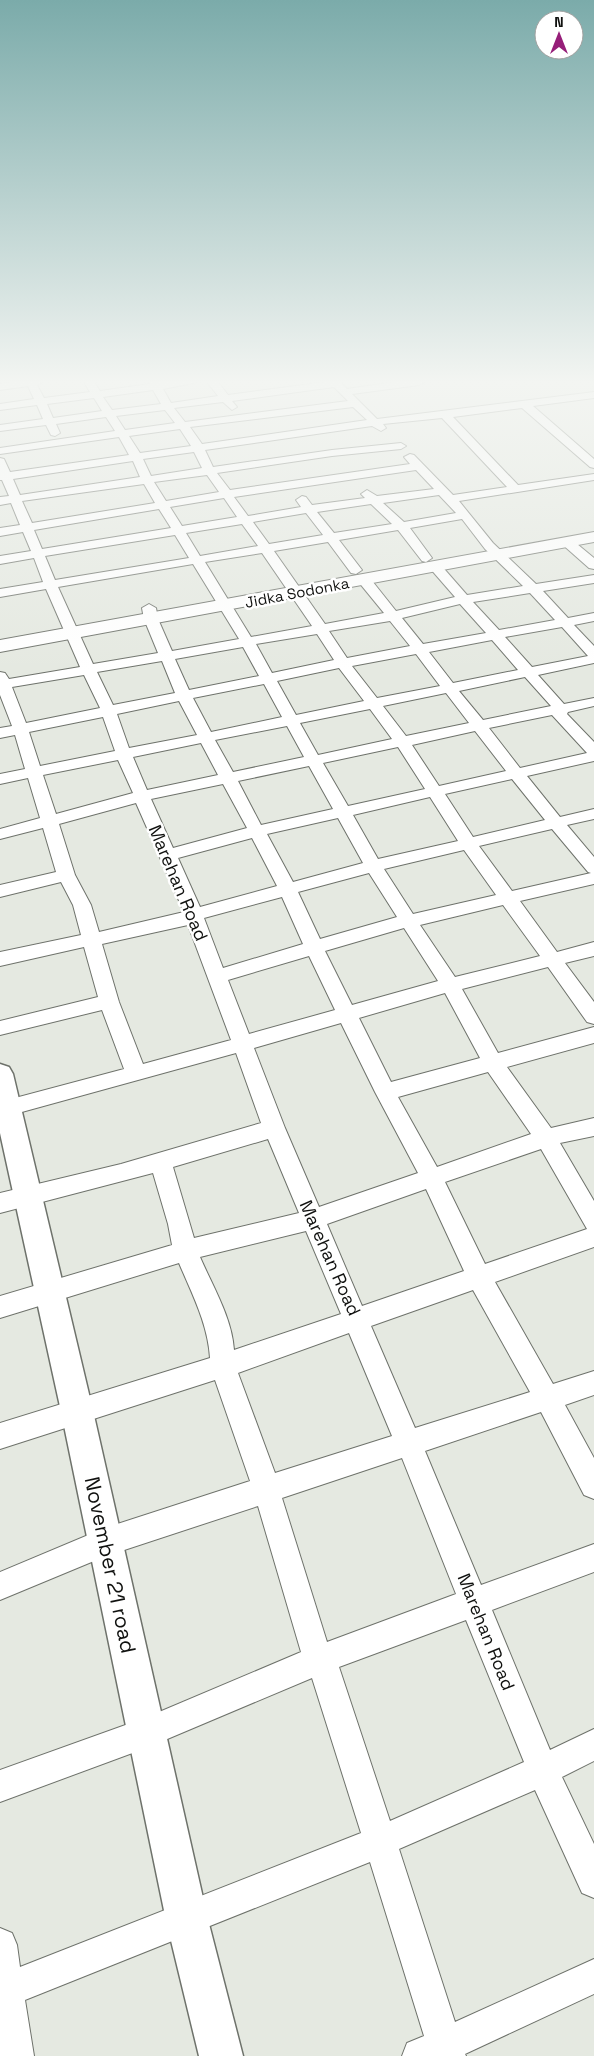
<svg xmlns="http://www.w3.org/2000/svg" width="594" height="2056" viewBox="0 0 594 2056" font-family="'Space Grotesk',sans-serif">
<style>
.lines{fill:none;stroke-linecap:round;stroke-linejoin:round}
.minor-casing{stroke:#6e726b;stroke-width:2}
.tertiary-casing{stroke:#6e726b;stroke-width:3}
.secondary-casing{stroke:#6e726b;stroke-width:2}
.minor{fill:#fff;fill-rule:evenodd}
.tertiary{fill:#fff;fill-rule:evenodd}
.secondary{fill:#fff;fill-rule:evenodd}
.labels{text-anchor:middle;stroke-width:5;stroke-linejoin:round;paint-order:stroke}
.far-street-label{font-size:15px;fill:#10110f;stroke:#fff}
.street-label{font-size:18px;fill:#10110f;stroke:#fff}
.near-street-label{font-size:21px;fill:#10110f;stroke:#fff}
</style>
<rect width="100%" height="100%" fill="#e5e9e1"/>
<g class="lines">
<g class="minor-casing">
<path id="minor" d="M 12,382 L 42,382 L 37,385 L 44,398 L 90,392 L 84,382 L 94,382 L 100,391 L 150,384 L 149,382 L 198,382 L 163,389 L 171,403 L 218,396 L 207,382 L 218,382 L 228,395 L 325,382 L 340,382 L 347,389 L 394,382 L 424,382 L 419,385 L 352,394 L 377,419 L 594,392 L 594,398 L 533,406 L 594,459 L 594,468 L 590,467 L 522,408 L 453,417 L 518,485 L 594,474 L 594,480 L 459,501 L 493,543 L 536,584 L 594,575 L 594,583 L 543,591 L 568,618 L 594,613 L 594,621 L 574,625 L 594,646 L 594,663 L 538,675 L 564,704 L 594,698 L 594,706 L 568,712 L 567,714 L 594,742 L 594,761 L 527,776 L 560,817 L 594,809 L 594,819 L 567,825 L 594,857 L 594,884 L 520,901 L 557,952 L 594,942 L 594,956 L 565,963 L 594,1002 L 594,1024 L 587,1022 L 548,967 L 462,989 L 498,1053 L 594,1027 L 594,1043 L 507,1067 L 551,1128 L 594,1118 L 594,1136 L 560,1143 L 594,1201 L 594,1247 L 495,1282 L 553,1384 L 594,1371 L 594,1395 L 565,1405 L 594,1458 L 594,1499 L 584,1495 L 541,1412 L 425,1451 L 481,1585 L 594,1544 L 594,1572 L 492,1610 L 550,1750 L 594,1729 L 594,1761 L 562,1777 L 594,1844 L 594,1898 L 582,1893 L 535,1790 L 399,1849 L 455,2022 L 594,1959 L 594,1994 L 465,2054 L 466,2056 L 402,2056 L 407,2043 L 424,2036 L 370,1862 L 25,2000 L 34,2056 L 0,2056 L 0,1928 L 12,1933 L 17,1945 L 20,1967 L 361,1833 L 312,1678 L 146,1748 L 0,1802 L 0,1770 L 145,1718 L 301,1652 L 258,1506 L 106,1556 L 0,1600 L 0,1572 L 105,1528 L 250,1481 L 215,1380 L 0,1449 L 0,1423 L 210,1358 C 208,1324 192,1294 179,1263 L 0,1318 L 0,1296 L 172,1245 L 168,1224 L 153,1173 L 0,1213 L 0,1193 L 121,1164 L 261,1123 L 236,1053 L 0,1118 L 0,1102 L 124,1069 L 102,1010 L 0,1035 L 0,1021 L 98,997 L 84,947 L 0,966 L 0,952 L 81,935 L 73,905 L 61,882 L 0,897 L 0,885 L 56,872 L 43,828 L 0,839 L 0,829 L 40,818 L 28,778 L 0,784 L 0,774 L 25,769 L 15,735 L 0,738 L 0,728 L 12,726 L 0,695 L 0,672 L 5,673 L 9,679 L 80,667 L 46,589 L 0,597 L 0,589 L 43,582 L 34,558 L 0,564 L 0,556 L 31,551 L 23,532 L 0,536 L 0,528 L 20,525 L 11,503 L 0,505 L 0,497 L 9,496 L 2,480 L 0,480 L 0,458 L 4,459 L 10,472 L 129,455 L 119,437 L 0,454 L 0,448 L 115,431 L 106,417 L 56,424 L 60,433 L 55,436 L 51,435 L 46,425 L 0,431 L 0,425 L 43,419 L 37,405 L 0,410 L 0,404 L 34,399 L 28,386 L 0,390 L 0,384 ZM 334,387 L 348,401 L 185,422 L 174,408 L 223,402 L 232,410 L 237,407 L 232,401 ZM 153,390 L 161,404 L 112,410 L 103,397 ZM 94,398 L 102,411 L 53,418 L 47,404 ZM 353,407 L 367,420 L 202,444 L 190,427 ZM 165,410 L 175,423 L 125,430 L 116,416 ZM 442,418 L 507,487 L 453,495 L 414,455 L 410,454 L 404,457 L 410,464 L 230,490 L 217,473 L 332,456 L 401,449 L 406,446 L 401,443 L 332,450 L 213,467 L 205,450 L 372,426 L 381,431 L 386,428 L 383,424 ZM 180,429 L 191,446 L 140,453 L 129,436 ZM 194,452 L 202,468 L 151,476 L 143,459 ZM 133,461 L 140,477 L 20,495 L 13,479 ZM 416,470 L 434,489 L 377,496 L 367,490 L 361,494 L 365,498 L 312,505 L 306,497 L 302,496 L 296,500 L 301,507 L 248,516 L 234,497 ZM 207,475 L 219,492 L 166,501 L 154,482 ZM 144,484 L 155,503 L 32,523 L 22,501 ZM 439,495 L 456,513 L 404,522 L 383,503 ZM 224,498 L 237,517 L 182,526 L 170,507 ZM 371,504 L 392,524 L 334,533 L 317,512 ZM 159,509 L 171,528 L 42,549 L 34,530 ZM 306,513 L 323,535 L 269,544 L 253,522 ZM 462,519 L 485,549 L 523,586 L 467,595 L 439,563 L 434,562 L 428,566 L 455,597 L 396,611 L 369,577 L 364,576 L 357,580 L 384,613 L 325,624 L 274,551 L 328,542 L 351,573 L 356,574 L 362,570 L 339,540 L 398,530 L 422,561 L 426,562 L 432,558 L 410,528 ZM 242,524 L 258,546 L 200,556 L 186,533 ZM 175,535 L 189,558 L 55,580 L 45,556 ZM 262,553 L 312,626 L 251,637 L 205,562 ZM 193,564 L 239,639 L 172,651 L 158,619 L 156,608 L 149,604 L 142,608 L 144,619 L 158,653 L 93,664 L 58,587 ZM 530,593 L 555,620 L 499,630 L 473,602 ZM 460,604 L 486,633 L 423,644 L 402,618 ZM 390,621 L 410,646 L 347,658 L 329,631 ZM 562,627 L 588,656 L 532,667 L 505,637 ZM 317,634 L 334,660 L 272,673 L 256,644 ZM 492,640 L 518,670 L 453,683 L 429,652 ZM 243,647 L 259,676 L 189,690 L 175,659 ZM 416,654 L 440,686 L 377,698 L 352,666 ZM 162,661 L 175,693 L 113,705 L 97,672 ZM 339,668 L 364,701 L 296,715 L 277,681 ZM 84,675 L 100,708 L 26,723 L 12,687 ZM 525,677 L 551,706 L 483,720 L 459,691 ZM 264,684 L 282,717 L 211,732 L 193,698 ZM 446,693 L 469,723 L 406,736 L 383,706 ZM 179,701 L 197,735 L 129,748 L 117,714 ZM 370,709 L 392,739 L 318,755 L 300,723 ZM 552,715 L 587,753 L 520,768 L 489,728 ZM 103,717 L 115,751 L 40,766 L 29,732 ZM 287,726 L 304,757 L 233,772 L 215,740 ZM 475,731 L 506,771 L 439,786 L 412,745 ZM 201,743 L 218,775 L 147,790 L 133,757 ZM 398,747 L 425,789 L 348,806 L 323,763 ZM 118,760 L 133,793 L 56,814 L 43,775 ZM 309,766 L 333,809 L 261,825 L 238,781 ZM 512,779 L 545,820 L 473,837 L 445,794 ZM 223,784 L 247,828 L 173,848 L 151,799 ZM 430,797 L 458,841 L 378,859 L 353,815 ZM 136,803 L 184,912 L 99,932 L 91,905 L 75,875 L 59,824 ZM 338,818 L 363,863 L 293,882 L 267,834 ZM 552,829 L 588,872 L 591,873 L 512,891 L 479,846 ZM 252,838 L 277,886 L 200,907 L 178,858 ZM 464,850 L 496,895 L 413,914 L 384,869 ZM 369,873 L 397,917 L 320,939 L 298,892 ZM 282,897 L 303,944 L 223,968 L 204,918 ZM 503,905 L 540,956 L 455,977 L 420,925 ZM 188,925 L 231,1040 L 143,1064 L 119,1002 L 102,944 ZM 404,928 L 438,981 L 352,1005 L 325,951 ZM 309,956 L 335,1010 L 249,1034 L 228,980 ZM 445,993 L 480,1058 L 391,1082 L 359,1018 ZM 341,1023 L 375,1092 L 418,1173 L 319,1207 L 285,1128 L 254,1048 ZM 488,1072 L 531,1134 L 437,1167 L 398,1097 ZM 268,1139 L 299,1213 L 194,1238 L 173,1167 ZM 541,1149 L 587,1229 L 485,1264 L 445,1182 ZM 426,1189 L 464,1271 L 362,1306 L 327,1224 ZM 306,1231 L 341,1314 L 234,1350 C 232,1318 213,1287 200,1257 ZM 473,1290 L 530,1392 L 415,1428 L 371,1326 ZM 349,1333 L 392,1436 L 275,1473 L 238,1373 ZM 402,1458 L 456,1594 L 327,1642 L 282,1498 ZM 466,1620 L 524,1762 L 390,1821 L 339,1667 Z
M 567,538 L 571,539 L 594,558 L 594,569 L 589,568 L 563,545 L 561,542 Z"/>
</g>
<g class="tertiary-casing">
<path id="tertiary" d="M 0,1064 L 9,1067 L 13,1074 L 93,1411 L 208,1920 L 243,2056 L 199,2056 L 166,1920 L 61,1411 L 0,1133 Z"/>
</g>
<g class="secondary-casing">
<path id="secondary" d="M 594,532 L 594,542 L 0,652 L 0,640 Z"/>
</g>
<use href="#minor" class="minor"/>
<use href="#tertiary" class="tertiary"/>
<use href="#secondary" class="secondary"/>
</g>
<linearGradient id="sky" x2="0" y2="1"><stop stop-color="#7babaa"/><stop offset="0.57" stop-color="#f3f5f2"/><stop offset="1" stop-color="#f3f5f2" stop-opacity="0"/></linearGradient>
<rect width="594" height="670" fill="url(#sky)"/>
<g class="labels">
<g class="far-street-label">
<text transform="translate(297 593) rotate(-11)" y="5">Jidka Sodonka</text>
</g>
<g class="street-label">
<text transform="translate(178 883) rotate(67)" y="6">Marehan Road</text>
<text transform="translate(330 1258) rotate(66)" y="6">Marehan Road</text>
<text transform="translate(486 1632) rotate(68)" y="6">Marehan Road</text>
</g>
<g class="near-street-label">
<text transform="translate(110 1565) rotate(78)" y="7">November 21 road</text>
</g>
</g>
<g transform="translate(559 35)"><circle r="24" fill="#ffffff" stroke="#9fa09f"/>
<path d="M0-4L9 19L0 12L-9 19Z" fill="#961e79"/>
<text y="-8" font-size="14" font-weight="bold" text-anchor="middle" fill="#10110f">N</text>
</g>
</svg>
